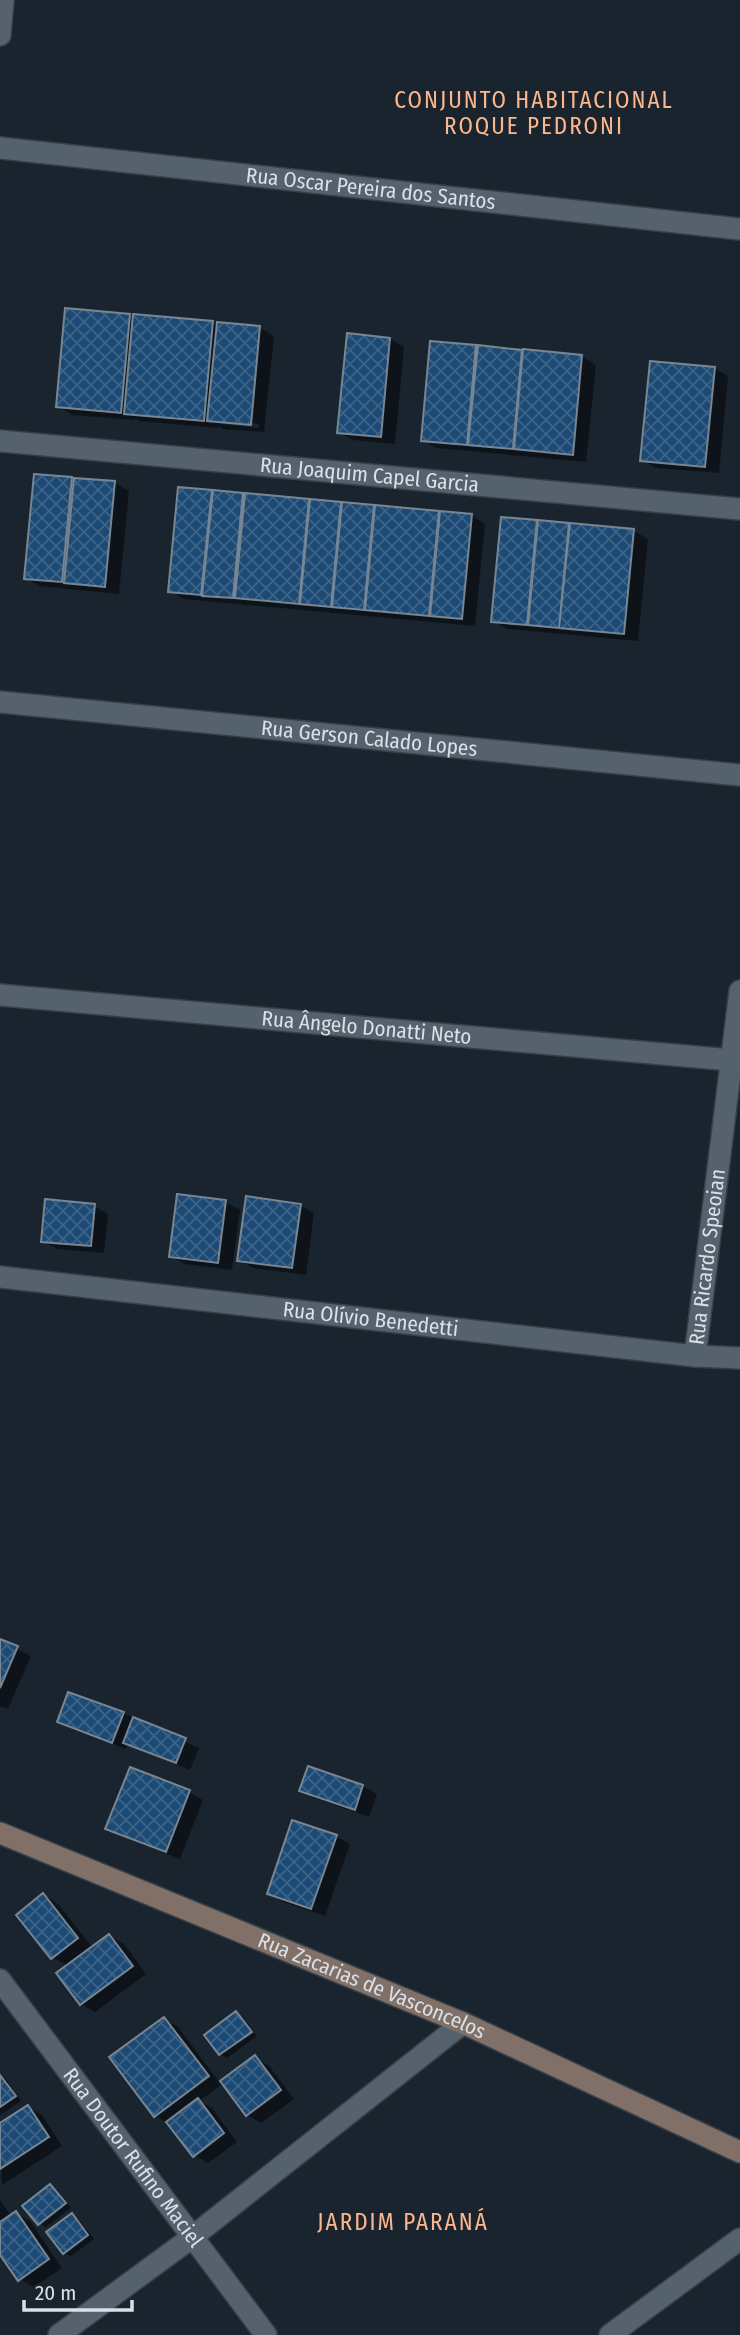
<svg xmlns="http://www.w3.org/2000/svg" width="740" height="2335" viewBox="0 0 740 2335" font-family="'Fira Sans Condensed',sans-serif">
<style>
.shadow{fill:#0007;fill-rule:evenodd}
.building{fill:url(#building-cross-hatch);stroke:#788592;stroke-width:2}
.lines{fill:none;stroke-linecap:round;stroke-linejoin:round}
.street-casing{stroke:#374048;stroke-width:24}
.secondary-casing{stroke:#374048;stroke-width:24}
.street{stroke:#55626e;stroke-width:21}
.secondary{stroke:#817068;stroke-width:21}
.labels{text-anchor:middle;stroke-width:6;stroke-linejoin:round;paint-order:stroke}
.street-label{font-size:21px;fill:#d9e0e7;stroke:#19242f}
.neighbourhood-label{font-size:23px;letter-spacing:2px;fill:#fdb68c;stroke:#19242f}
</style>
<defs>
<pattern id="building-cross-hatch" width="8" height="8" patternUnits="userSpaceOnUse" patternTransform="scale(1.75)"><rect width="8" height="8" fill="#1c4a74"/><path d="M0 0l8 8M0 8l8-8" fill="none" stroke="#3c6488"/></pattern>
</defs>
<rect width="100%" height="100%" fill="#19242f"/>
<path class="shadow" d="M 130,316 L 134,318 L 213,323 L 218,326 L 260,328 L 274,336 L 264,432 L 223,429 L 218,426 L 217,428 L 140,421 L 135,418 L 135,420 L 72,415 L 58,406 ZM 221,421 L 259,424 L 259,428 L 221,424 Z
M 390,339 L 404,347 L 395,444 L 353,440 L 339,432 Z
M 476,347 L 479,349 L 581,356 L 596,365 L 586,462 L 437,448 L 423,440 Z
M 714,368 L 728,376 L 719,473 L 656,468 L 642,460 Z
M 35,476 L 115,483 L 129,491 L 119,594 L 40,586 L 25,578 Z
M 179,489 L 242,494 L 246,497 L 247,495 L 471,515 L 485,524 L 475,626 L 184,599 L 170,591 Z
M 503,519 L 634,531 L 648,539 L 638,641 L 507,629 L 493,621 Z
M 226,1202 L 240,1210 L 232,1270 L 185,1264 L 171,1256 Z
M 300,1205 L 314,1213 L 306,1275 L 253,1268 L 239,1260 Z
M 94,1206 L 108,1214 L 104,1253 L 57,1249 L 43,1241 Z
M 0,1641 L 31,1656 L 8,1709 L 0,1706 Z
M 123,1713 L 199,1748 L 190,1770 L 128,1744 L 126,1749 L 73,1730 L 59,1722 Z
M 309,1768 L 363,1786 L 377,1794 L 369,1817 L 315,1798 L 301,1790 Z
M 131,1769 L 189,1792 L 203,1800 L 180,1859 L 121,1836 L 107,1828 Z
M 336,1836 L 350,1844 L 325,1916 L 283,1902 L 269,1894 Z
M 44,1895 L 58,1904 L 93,1948 L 109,1936 L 124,1944 L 146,1974 L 95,2012 L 81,2004 L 68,1966 L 52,1957 Z
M 236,2013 L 243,2017 L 257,2036 L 227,2058 L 221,2054 L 206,2035 Z
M 164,2019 L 178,2027 L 220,2083 L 255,2057 L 269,2066 L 294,2099 L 261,2123 L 247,2115 L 224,2083 L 199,2101 L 212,2108 L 237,2142 L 208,2163 L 194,2155 L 169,2124 L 155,2115 Z
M 0,2076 L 5,2078 L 21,2101 L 0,2115 Z
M 28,2107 L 42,2115 L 62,2146 L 2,2185 L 0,2125 Z
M 50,2186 L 57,2190 L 71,2208 L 46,2227 L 39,2223 Z
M 0,2200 L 11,2216 L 16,2213 L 30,2221 L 62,2268 L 34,2287 L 20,2279 L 0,2252 Z
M 72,2215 L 78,2219 L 94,2239 L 71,2256 L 64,2253 Z"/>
<path class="building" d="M 65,308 L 130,314 L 121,413 L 56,407 Z
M 133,314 L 213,321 L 204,421 L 124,414 Z
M 217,322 L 260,326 L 251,425 L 207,421 Z
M 347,333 L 390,338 L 381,437 L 337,433 Z
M 430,341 L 476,345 L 467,445 L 421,441 Z
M 478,345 L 522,350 L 513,449 L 468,445 Z
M 523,349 L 582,355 L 573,455 L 514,449 Z
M 650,361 L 715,367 L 705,467 L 640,461 Z
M 34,474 L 72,477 L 62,582 L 24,579 Z
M 74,478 L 115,481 L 105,587 L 64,583 Z
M 178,487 L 212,490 L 201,595 L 168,592 Z
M 213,490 L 243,493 L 233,598 L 202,596 Z
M 245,493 L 309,499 L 299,604 L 235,598 Z
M 310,499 L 341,502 L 331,607 L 300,604 Z
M 342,502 L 374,505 L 364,610 L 332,607 Z
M 375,505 L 439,511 L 429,616 L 365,610 Z
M 440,511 L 472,514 L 462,619 L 430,616 Z
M 501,517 L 537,520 L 527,625 L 491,622 Z
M 538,520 L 569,523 L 559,628 L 528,625 Z
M 570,523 L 634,529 L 624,634 L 559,628 Z
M 177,1194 L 226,1200 L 218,1263 L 169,1257 Z
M 246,1196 L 301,1204 L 292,1268 L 237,1261 Z
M 45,1199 L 95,1204 L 91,1246 L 41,1242 Z
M 0,1639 L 18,1646 L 0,1688 Z
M 68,1692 L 124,1712 L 112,1743 L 57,1722 Z
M 133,1717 L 186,1738 L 176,1763 L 123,1743 Z
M 308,1766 L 363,1785 L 355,1810 L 299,1791 Z
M 130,1767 L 190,1790 L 166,1852 L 105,1829 Z
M 292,1820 L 337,1835 L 311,1909 L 267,1894 Z
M 43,1893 L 78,1938 L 51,1959 L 16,1915 Z
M 109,1934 L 133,1966 L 80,2005 L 56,1973 Z
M 236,2011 L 252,2032 L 219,2055 L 204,2035 Z
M 164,2017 L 209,2076 L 154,2117 L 109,2057 Z
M 255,2055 L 281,2090 L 246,2116 L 220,2081 Z
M 0,2075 L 16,2096 L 0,2107 Z
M 198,2098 L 224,2133 L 193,2157 L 166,2122 Z
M 28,2105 L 49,2137 L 0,2169 L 0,2123 Z
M 50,2184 L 66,2203 L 38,2225 L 22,2206 Z
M 16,2211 L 49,2259 L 18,2281 L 0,2255 L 0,2222 Z
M 72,2213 L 88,2235 L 63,2254 L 46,2232 Z"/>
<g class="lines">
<g class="street-casing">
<g id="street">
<path d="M 0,35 L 3,0"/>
<path id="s1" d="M 0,148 L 740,229"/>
<path id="s2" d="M 0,441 L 740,509"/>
<path id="s3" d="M 0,702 L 740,775"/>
<path id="s4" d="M 0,995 L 731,1060"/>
<path id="s5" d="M 0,1277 L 695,1356 L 740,1358"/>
<path id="s6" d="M 695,1356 L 740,991"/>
<path id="s7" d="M 0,1980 L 266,2335"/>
<path d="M 59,2335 L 191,2238 L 463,2023"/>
<path d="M 610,2335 L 740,2239"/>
</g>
</g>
<g class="secondary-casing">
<g id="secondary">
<path id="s8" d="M 0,1833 L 463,2023 L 740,2152"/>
</g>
</g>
<use href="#street" class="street"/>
<use href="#secondary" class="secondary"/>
</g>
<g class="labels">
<g class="street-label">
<text dy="7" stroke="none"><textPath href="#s1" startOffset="373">Rua Oscar Pereira dos Santos</textPath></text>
<text dy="7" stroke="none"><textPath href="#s2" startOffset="371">Rua Joaquim Capel Garcia</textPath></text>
<text dy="7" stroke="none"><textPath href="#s3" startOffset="371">Rua Gerson Calado Lopes</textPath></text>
<text dy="7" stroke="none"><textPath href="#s4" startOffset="368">Rua Ângelo Donatti Neto</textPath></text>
<text dy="7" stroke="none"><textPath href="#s6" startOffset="100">Rua Ricardo Speoian</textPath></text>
<text dy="7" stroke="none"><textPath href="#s5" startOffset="373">Rua Olívio Benedetti</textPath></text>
<text dy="7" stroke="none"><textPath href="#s8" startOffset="402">Rua Zacarias de Vasconcelos</textPath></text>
<text dy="7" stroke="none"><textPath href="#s7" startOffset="222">Rua Doutor Rufino Maciel</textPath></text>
</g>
<g class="neighbourhood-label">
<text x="534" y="108">CONJUNTO HABITACIONAL<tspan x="534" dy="26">ROQUE PEDRONI</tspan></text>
<text x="403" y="2230">JARDIM PARANÁ</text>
</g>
</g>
<path d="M24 2300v10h108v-10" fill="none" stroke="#d9e0e7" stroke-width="3.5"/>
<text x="35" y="2300" font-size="21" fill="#d9e0e7" stroke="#19242f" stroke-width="5" paint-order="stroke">20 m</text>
</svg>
